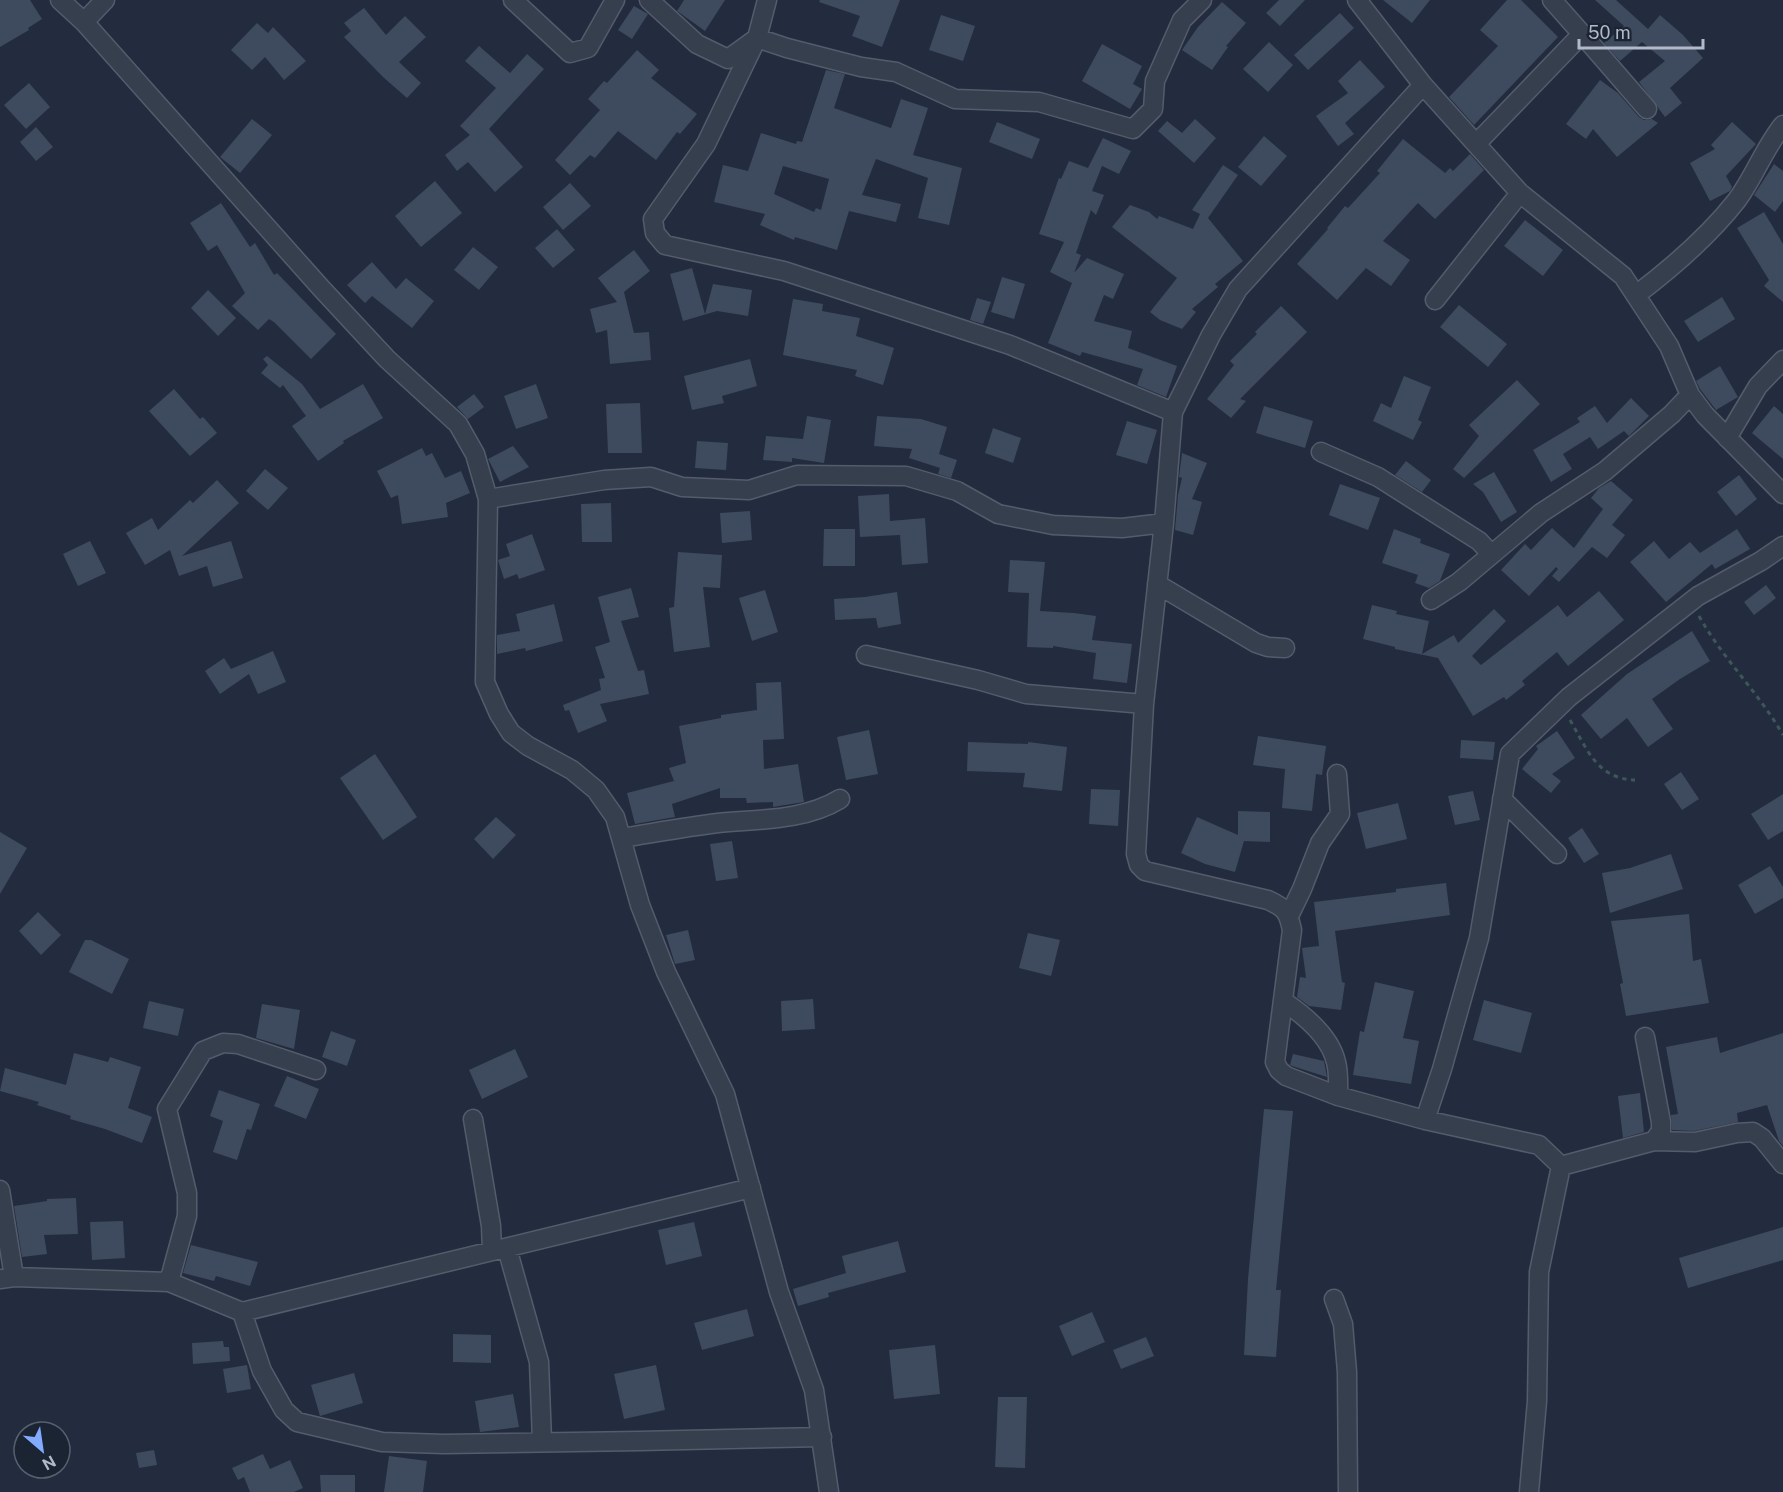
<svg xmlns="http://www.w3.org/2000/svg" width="1783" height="1492" viewBox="0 0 1783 1492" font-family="'Public Sans',sans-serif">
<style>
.building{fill:#3e4a5e;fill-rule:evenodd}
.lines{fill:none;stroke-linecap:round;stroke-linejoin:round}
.minor-casing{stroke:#545c6c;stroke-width:21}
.path{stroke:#3f5659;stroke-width:3;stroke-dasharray:4.5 4.5;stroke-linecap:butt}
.minor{stroke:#363f4e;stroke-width:18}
</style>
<rect width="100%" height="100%" fill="#222c3e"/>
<path class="building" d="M 0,0 L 30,0 L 42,19 L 28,28 L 29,30 L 0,47 Z
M 684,0 L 725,0 L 705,31 L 677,11 Z
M 820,0 L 900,0 L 882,47 L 852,36 L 860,16 L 819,2 Z
M 1279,0 L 1305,0 L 1280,26 L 1266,13 Z
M 1383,0 L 1430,0 L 1412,23 Z
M 1507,0 L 1521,0 L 1558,37 L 1474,125 L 1449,97 L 1498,46 L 1480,30 Z
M 1595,0 L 1616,0 L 1648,29 L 1660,15 L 1683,35 L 1703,58 L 1670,88 L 1682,103 L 1665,117 L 1639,82 L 1665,61 L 1642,42 L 1620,61 L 1604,43 L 1624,26 Z
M 1222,2 L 1246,23 L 1226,46 L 1228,47 L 1212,70 L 1182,50 L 1198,27 Z
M 634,6 L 648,14 L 632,39 L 618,30 Z
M 364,8 L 386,35 L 405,16 L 426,37 L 399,62 L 421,83 L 407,98 L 383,77 L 344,37 L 351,31 L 344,23 Z
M 1340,13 L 1354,28 L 1308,70 L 1294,55 Z
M 941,15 L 975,26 L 963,61 L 929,50 Z
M 257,23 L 268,33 L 273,27 L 306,61 L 284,80 L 265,57 L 252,70 L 231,50 Z
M 1269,42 L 1293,65 L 1268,92 L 1243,69 Z
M 1102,44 L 1142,66 L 1133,84 L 1142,89 L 1130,109 L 1082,81 Z
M 479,46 L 510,73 L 527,54 L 544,69 L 489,129 L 523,167 L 495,192 L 468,162 L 457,171 L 445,155 L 470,135 L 460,126 L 496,88 L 465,61 Z
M 637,50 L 659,70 L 651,78 L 697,114 L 680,134 L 677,132 L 656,160 L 618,131 L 595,158 L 590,155 L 570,175 L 555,160 L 600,110 L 588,99 L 604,81 L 607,83 Z
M 1360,60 L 1385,87 L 1345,123 L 1354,134 L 1338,146 L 1316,116 L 1348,93 L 1338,81 Z
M 826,70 L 845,74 L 834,108 L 891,128 L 901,99 L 928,108 L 913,155 L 962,168 L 949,225 L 918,218 L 928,178 L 876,159 L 862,195 L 901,204 L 896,222 L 849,211 L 837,250 L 795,237 L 794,240 L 760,225 L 765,214 L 714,202 L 723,165 L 748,171 L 761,133 L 796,144 L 797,141 L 802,142 ZM 783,166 L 829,179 L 821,210 L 816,208 L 814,212 L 774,194 Z
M 1600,80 L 1618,93 L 1639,117 L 1644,120 L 1652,119 L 1658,123 L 1617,157 L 1593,129 L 1586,139 L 1566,124 Z
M 29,83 L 50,107 L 26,129 L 4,105 Z
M 252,119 L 272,135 L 240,173 L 220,157 Z
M 1195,119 L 1216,138 L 1194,163 L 1158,131 L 1167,121 L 1182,133 Z
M 997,122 L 1040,139 L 1032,159 L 989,142 Z
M 1732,122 L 1756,144 L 1726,176 L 1732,187 L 1730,191 L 1710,201 L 1690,163 L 1715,149 L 1711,145 Z
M 36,127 L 53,147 L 36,161 L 20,142 Z
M 1264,136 L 1287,156 L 1261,186 L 1238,167 Z
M 1103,138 L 1131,151 L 1119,174 L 1102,166 L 1092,191 L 1104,195 L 1096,215 L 1091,210 L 1076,253 L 1081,255 L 1074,273 L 1087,258 L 1124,274 L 1113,299 L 1104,295 L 1094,321 L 1132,331 L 1128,348 L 1177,366 L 1166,397 L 1137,385 L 1143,369 L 1082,352 L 1080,356 L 1048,343 L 1072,283 L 1050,272 L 1064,242 L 1039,234 L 1059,178 L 1061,179 L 1069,161 L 1088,168 Z
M 1403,139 L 1445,173 L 1450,168 L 1453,171 L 1470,154 L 1484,170 L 1435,219 L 1418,203 L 1383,241 L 1410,260 L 1391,286 L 1366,268 L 1337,300 L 1297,264 L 1328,229 L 1327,228 L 1345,206 L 1348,208 L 1380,173 L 1377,171 Z
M 1774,164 L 1783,171 L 1783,201 L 1775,212 L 1754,195 Z
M 1223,165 L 1238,175 L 1208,218 L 1243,261 L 1215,284 L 1218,287 L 1192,309 L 1196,312 L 1182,329 L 1160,320 L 1150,312 L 1177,278 L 1112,227 L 1130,205 L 1149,212 L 1157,219 L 1159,216 L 1193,229 L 1200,214 L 1192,210 Z
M 435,181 L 462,213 L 421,247 L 395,216 Z
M 570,183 L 591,206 L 563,230 L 543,207 Z
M 221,203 L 250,247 L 255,243 L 274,275 L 277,273 L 336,334 L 311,359 L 274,322 L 269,319 L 258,330 L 232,306 L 245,293 L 217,245 L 208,251 L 190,223 Z
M 1764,212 L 1783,244 L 1783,302 L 1764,286 L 1769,280 L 1737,228 Z
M 1525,220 L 1563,250 L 1543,276 L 1504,246 Z
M 557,229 L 575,250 L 553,268 L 535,248 Z
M 473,247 L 498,267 L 479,290 L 454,270 Z
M 634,250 L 650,271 L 624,292 L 634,333 L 649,332 L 651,360 L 610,364 L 607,330 L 596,333 L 590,309 L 617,302 L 598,278 Z
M 372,262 L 396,289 L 406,278 L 434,301 L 412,328 L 372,296 L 365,303 L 347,285 Z
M 692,268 L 705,314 L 713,284 L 752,290 L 748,316 L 717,311 L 683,321 L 670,274 Z
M 1002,277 L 1025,284 L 1014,319 L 991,312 Z
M 208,290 L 236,318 L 218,336 L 191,308 Z
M 1722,297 L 1735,319 L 1698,342 L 1684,321 Z
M 977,298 L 991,302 L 983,324 L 970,320 Z
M 793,299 L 823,304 L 822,311 L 860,318 L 856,336 L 894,348 L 883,385 L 855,376 L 857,370 L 783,355 Z
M 1459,305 L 1507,344 L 1488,367 L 1440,327 Z
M 1281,306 L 1307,332 L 1240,399 L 1246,401 L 1231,418 L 1207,399 L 1234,365 L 1230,361 L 1257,334 L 1255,332 Z
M 267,356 L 302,384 L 320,409 L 363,384 L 383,418 L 343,441 L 344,443 L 318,461 L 292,426 L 306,416 L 283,385 L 280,388 L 261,373 L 268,365 L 263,359 Z
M 750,359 L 757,386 L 722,396 L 724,403 L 692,410 L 684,376 Z
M 1720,366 L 1738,397 L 1716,410 L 1700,389 L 1696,381 Z
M 1404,376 L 1431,387 L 1418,420 L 1422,422 L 1413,440 L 1373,421 L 1381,403 L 1391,408 Z
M 1517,380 L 1540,404 L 1464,478 L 1453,469 L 1479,436 L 1469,425 Z
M 536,384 L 548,418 L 516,429 L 504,396 Z
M 174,389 L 200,419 L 203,417 L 217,433 L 190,456 L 149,411 Z
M 474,394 L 484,407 L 468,419 L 457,407 Z
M 1631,398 L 1649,416 L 1629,436 L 1624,431 L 1598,449 L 1590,437 L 1563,454 L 1572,469 L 1551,482 L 1533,450 L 1580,422 L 1577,418 L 1595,406 L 1607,423 Z
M 640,403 L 642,453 L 608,453 L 606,404 Z
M 1264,406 L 1313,421 L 1305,448 L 1256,433 Z
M 1774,406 L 1783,414 L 1783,459 L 1752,433 Z
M 807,416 L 831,420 L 824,463 L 792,458 L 792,462 L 763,460 L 766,436 L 803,439 Z
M 877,416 L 921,419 L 947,427 L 939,454 L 957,460 L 951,478 L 938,474 L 940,468 L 909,458 L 912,449 L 874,446 Z
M 1127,421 L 1157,430 L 1147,464 L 1116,455 Z
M 993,428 L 1021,438 L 1013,463 L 985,453 Z
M 697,441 L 728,443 L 726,470 L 695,468 Z
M 513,446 L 529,467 L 500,482 L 488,459 Z
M 422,448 L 426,456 L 432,453 L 445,478 L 461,471 L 470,493 L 446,503 L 448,517 L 402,524 L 398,495 L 391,498 L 377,471 Z
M 1182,453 L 1207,463 L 1192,499 L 1202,502 L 1193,535 L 1175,530 L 1178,495 L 1182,478 L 1179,477 Z
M 1406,461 L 1431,480 L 1422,492 L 1395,475 Z
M 265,469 L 288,488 L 268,510 L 246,491 Z
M 1494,472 L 1517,512 L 1501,522 L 1483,492 L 1473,484 Z
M 1739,475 L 1757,499 L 1736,516 L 1717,492 Z
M 217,480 L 239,503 L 182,556 L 231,541 L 243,578 L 213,587 L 207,566 L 179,576 L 170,550 L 145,565 L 126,533 L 152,518 L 158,530 L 190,500 L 193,503 Z
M 1611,481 L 1633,500 L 1612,525 L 1625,535 L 1607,558 L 1592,547 L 1559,582 L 1552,576 L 1558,569 L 1556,567 L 1529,596 L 1501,570 L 1525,544 L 1531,550 L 1552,528 L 1574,548 L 1603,509 L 1591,498 L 1599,488 Z
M 1340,484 L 1380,498 L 1368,530 L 1329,515 Z
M 889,494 L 890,521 L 925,518 L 928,563 L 902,565 L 900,535 L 860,537 L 858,496 Z
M 611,503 L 612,542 L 582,542 L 581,504 Z
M 750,511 L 752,540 L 722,543 L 720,513 Z
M 824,529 L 855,529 L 855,566 L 823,566 Z
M 1394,529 L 1421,539 L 1420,543 L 1450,554 L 1440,581 L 1429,588 L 1415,583 L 1418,575 L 1382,563 Z
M 1737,529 L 1750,549 L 1715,569 L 1712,564 L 1666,602 L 1630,562 L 1654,541 L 1669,559 L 1690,542 L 1700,553 Z
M 532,534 L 545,570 L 519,579 L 517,574 L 504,579 L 498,560 L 510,556 L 506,544 Z
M 90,541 L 106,573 L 78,586 L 63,554 Z
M 678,552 L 722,555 L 720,588 L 703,587 L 710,647 L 674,652 L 669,608 L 674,607 Z
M 1010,560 L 1045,562 L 1040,611 L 1074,613 L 1096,616 L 1092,640 L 1132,644 L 1127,683 L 1093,679 L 1096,653 L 1053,646 L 1053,648 L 1027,647 L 1029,593 L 1008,592 Z
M 1766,585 L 1776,598 L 1754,615 L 1744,602 Z
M 631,588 L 639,617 L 621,621 L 638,671 L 644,670 L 649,694 L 600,704 L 607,721 L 578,733 L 569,710 L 565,711 L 563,705 L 601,690 L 599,679 L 605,678 L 595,647 L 610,642 L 598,597 Z
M 765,590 L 778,632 L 752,641 L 739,598 Z
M 1599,591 L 1624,620 L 1568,666 L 1557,652 L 1522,681 L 1525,685 L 1506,700 L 1504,697 L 1473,716 L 1438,658 L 1395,649 L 1395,647 L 1363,639 L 1372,605 L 1397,611 L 1396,614 L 1429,621 L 1422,654 L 1454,635 L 1458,643 L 1494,609 L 1506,621 L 1472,656 L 1481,665 L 1558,605 L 1567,617 Z
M 897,592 L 901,624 L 878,628 L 876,618 L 835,620 L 834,599 L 865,597 Z
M 554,604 L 563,641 L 526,651 L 525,648 L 497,654 L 497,635 L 520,631 L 516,614 Z
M 1692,631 L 1710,661 L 1680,679 L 1652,699 L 1673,729 L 1648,747 L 1627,718 L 1601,739 L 1581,715 L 1627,674 Z
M 273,651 L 286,682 L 258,694 L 249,674 L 220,694 L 205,671 L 224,658 L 231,669 Z
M 781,682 L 784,739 L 763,740 L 764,769 L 798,764 L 804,802 L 773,807 L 773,802 L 747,803 L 746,798 L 720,798 L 720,788 L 672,804 L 675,817 L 635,824 L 627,793 L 674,781 L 669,768 L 686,763 L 679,726 L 721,718 L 721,715 L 757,710 L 756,683 Z
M 869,730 L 878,774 L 846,780 L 837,737 Z
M 1557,731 L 1575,758 L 1552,774 L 1561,781 L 1551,793 L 1522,769 L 1538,749 L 1536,746 Z
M 1258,736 L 1326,746 L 1322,775 L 1316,774 L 1312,811 L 1282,808 L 1285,769 L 1253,765 Z
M 1461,740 L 1495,742 L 1493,760 L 1460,758 Z
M 968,742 L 1028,744 L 1028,742 L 1067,747 L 1062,791 L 1023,787 L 1025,773 L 967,771 Z
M 375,754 L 417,817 L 383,840 L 340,778 Z
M 1681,772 L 1699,799 L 1682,810 L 1664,784 Z
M 1091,789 L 1120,790 L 1118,826 L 1089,824 Z
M 1473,791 L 1480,820 L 1455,825 L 1448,796 Z
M 1783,794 L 1783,831 L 1768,840 L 1751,814 Z
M 1398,803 L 1407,839 L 1366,849 L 1357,813 Z
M 1238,811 L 1270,812 L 1270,842 L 1244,841 L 1235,872 L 1205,864 L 1181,853 L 1197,817 L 1238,835 Z
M 496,817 L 516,835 L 493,859 L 474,839 Z
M 1582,828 L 1599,854 L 1584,863 L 1568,838 Z
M 0,832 L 27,848 L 0,894 Z
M 732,841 L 738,878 L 716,881 L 710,844 Z
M 1671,854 L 1683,889 L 1610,913 L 1602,873 L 1630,868 Z
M 1770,866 L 1783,887 L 1783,898 L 1755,914 L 1738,885 Z
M 1446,883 L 1450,915 L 1335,931 L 1342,982 L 1345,983 L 1341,1010 L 1309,1006 L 1297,997 L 1300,977 L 1306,978 L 1302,948 L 1319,946 L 1314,902 L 1396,892 L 1396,889 Z
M 38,912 L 61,935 L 41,955 L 19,931 Z
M 1689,914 L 1693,961 L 1701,959 L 1709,1003 L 1626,1016 L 1620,984 L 1623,983 L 1611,921 Z
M 688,930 L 695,960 L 675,964 L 666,935 Z
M 1028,933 L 1060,940 L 1051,976 L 1019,968 Z
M 85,940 L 91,940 L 129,959 L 112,994 L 69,972 Z
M 1375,982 L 1414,991 L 1403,1038 L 1419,1041 L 1411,1084 L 1353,1075 L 1360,1031 L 1364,1032 Z
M 813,999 L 815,1029 L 782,1031 L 781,1001 Z
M 1484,1000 L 1532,1013 L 1521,1053 L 1473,1040 Z
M 149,1001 L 184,1009 L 178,1036 L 143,1028 Z
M 262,1004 L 300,1010 L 294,1049 L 256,1038 Z
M 331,1031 L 356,1040 L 347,1066 L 322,1057 Z
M 1783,1033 L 1783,1146 L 1779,1141 L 1767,1105 L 1737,1113 L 1738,1122 L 1694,1131 L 1672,1130 L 1671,1115 L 1678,1114 L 1666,1047 L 1717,1037 L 1720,1053 Z
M 515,1049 L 528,1077 L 482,1099 L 469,1070 Z
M 74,1053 L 108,1062 L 110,1057 L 141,1067 L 128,1108 L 152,1117 L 142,1143 L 105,1129 L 70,1119 L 71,1116 L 37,1105 L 39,1102 L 0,1091 L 5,1068 L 66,1085 Z
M 1293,1054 L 1324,1061 L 1327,1077 L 1292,1066 L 1290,1065 Z
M 287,1076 L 319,1089 L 306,1119 L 274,1106 Z
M 219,1090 L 260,1104 L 251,1130 L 247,1129 L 237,1160 L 213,1152 L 223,1121 L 210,1116 Z
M 1640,1093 L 1644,1132 L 1623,1138 L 1618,1096 Z
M 1264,1109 L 1293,1111 L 1276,1290 L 1281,1290 L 1276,1357 L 1244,1355 L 1248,1279 Z
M 76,1198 L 78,1234 L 44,1235 L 47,1254 L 22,1257 L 14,1206 L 47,1201 L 47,1199 Z
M 123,1221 L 125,1258 L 92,1260 L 90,1222 Z
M 694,1222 L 702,1256 L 666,1265 L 658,1230 Z
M 1783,1227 L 1783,1260 L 1688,1288 L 1679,1258 Z
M 898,1241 L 906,1272 L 828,1293 L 829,1297 L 798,1306 L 793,1289 L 846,1273 L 842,1256 Z
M 191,1245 L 258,1262 L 250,1286 L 216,1276 L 214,1281 L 183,1273 Z
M 747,1309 L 754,1336 L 702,1350 L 694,1323 Z
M 1092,1312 L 1105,1342 L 1072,1356 L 1059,1326 Z
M 453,1334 L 491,1335 L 491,1363 L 453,1362 Z
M 1146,1337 L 1154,1356 L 1121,1369 L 1113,1350 Z
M 223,1341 L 224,1347 L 229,1347 L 230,1361 L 193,1364 L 192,1343 Z
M 935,1345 L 940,1394 L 894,1399 L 889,1350 Z
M 247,1365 L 251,1389 L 227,1393 L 223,1369 Z
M 656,1365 L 665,1410 L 624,1419 L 614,1374 Z
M 354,1373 L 363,1403 L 320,1416 L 311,1385 Z
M 513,1394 L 519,1427 L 480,1432 L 475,1401 Z
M 998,1397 L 1027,1397 L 1025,1468 L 995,1467 Z
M 154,1450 L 157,1465 L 139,1468 L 136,1453 Z
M 263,1454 L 270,1469 L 290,1460 L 303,1488 L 294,1492 L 250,1492 L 244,1477 L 238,1480 L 232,1468 Z
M 389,1456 L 427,1461 L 423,1492 L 384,1492 Z
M 320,1475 L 355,1475 L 355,1492 L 321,1492 Z"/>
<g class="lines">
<g class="minor-casing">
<path id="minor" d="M 60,0 L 84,22 L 321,288 L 387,359 L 458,424 L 475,454 L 488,499 L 485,682 L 499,714 L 511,733 L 528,746 L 572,770 L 596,790 L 615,817 L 640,905 L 666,972 L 725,1094 L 779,1292 L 814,1390 L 829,1492
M 513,0 L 570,53 L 588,48 L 615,0
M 649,0 L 697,44 L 728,59 L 757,38 L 787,48 L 861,67 L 896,72 L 955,99 L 1039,102 L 1133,129 L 1153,109 L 1155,81 L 1182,20 L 1202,0
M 767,0 L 757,38 L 706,144 L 653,219 L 655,233 L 665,245 L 784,271 L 1010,345 L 1173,412
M 1357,0 L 1423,85 L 1520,193 L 1623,276 L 1669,346 L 1690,395 L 1705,415 L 1783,494
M 1552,0 L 1582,34
M 84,22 L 105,0
M 1423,85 L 1238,289 L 1211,335 L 1173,412 L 1164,523 L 1144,704 L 1136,854 L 1139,865 L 1145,871 L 1268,900 C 1285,908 1288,911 1292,930 L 1275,1062 L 1279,1070 L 1286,1076 L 1338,1096 L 1425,1120 L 1539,1145 L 1561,1166
M 1476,144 L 1582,34 L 1647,109
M 1636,295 C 1673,267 1708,237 1737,200 C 1754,177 1765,147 1783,125
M 1435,300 L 1520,193
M 1727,438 L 1758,386 L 1783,360
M 1321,452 L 1378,477 L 1479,541 L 1491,554
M 488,499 L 604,480 L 651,477 L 682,487 L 749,490 L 797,475 L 906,476 L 957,491 L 998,514 L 1053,525 L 1122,528 L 1164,523
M 1157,584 L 1256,643 L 1268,647 L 1285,648
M 1431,600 L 1459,582 L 1541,513 L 1605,471 L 1672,414 L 1690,395
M 866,655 L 978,680 L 1026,694 L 1144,704
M 1502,799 L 1557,854
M 621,838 C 653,833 685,827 718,823 C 758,819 804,821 840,799
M 1289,916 L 1302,889 L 1320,843 L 1340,814 L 1337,774
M 1283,1001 C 1304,1015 1330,1036 1336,1062 C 1339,1073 1338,1085 1338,1096
M 1645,1037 L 1661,1122 L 1661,1131 L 1654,1141
M 473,1119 L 491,1226 L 492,1251
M 1425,1120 L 1442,1069 L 1479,938 L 1510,754 L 1569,697 L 1698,596 L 1761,561 L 1783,546
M 1561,1166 L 1654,1141 L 1695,1142 L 1737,1133 L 1753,1132 L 1762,1138 L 1783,1164
M 0,1190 L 14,1277
M 507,1248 L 539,1362 L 542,1441
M 0,1279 L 14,1277 L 169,1282 L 242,1312 L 751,1188
M 169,1282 L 187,1216 L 187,1193 L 167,1109 L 203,1051 L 223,1043 L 238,1044 L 316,1070
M 1334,1299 L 1343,1324 L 1347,1372 L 1348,1492
M 242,1312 L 262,1371 L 284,1410 L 297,1422 L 382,1442 L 444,1444 L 639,1441 L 822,1437
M 1529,1492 L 1537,1401 L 1539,1272 L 1561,1166"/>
</g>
<path class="path" d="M 1699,616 C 1723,659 1759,693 1783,735
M 1570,720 C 1587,749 1597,779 1635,780"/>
<use href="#minor" class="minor"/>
</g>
<g transform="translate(42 1450) rotate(151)"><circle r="28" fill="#1b2433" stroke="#57606f" stroke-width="1.5"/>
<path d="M0-4.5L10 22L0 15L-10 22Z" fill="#82aafe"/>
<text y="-9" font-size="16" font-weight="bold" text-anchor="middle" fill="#b2b9c9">N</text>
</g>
<path d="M1579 39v9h124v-9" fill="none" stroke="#b2b9c9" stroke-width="3"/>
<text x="1588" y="39" font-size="18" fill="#b2b9c9" stroke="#1b2433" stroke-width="4.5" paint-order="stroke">50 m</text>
</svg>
